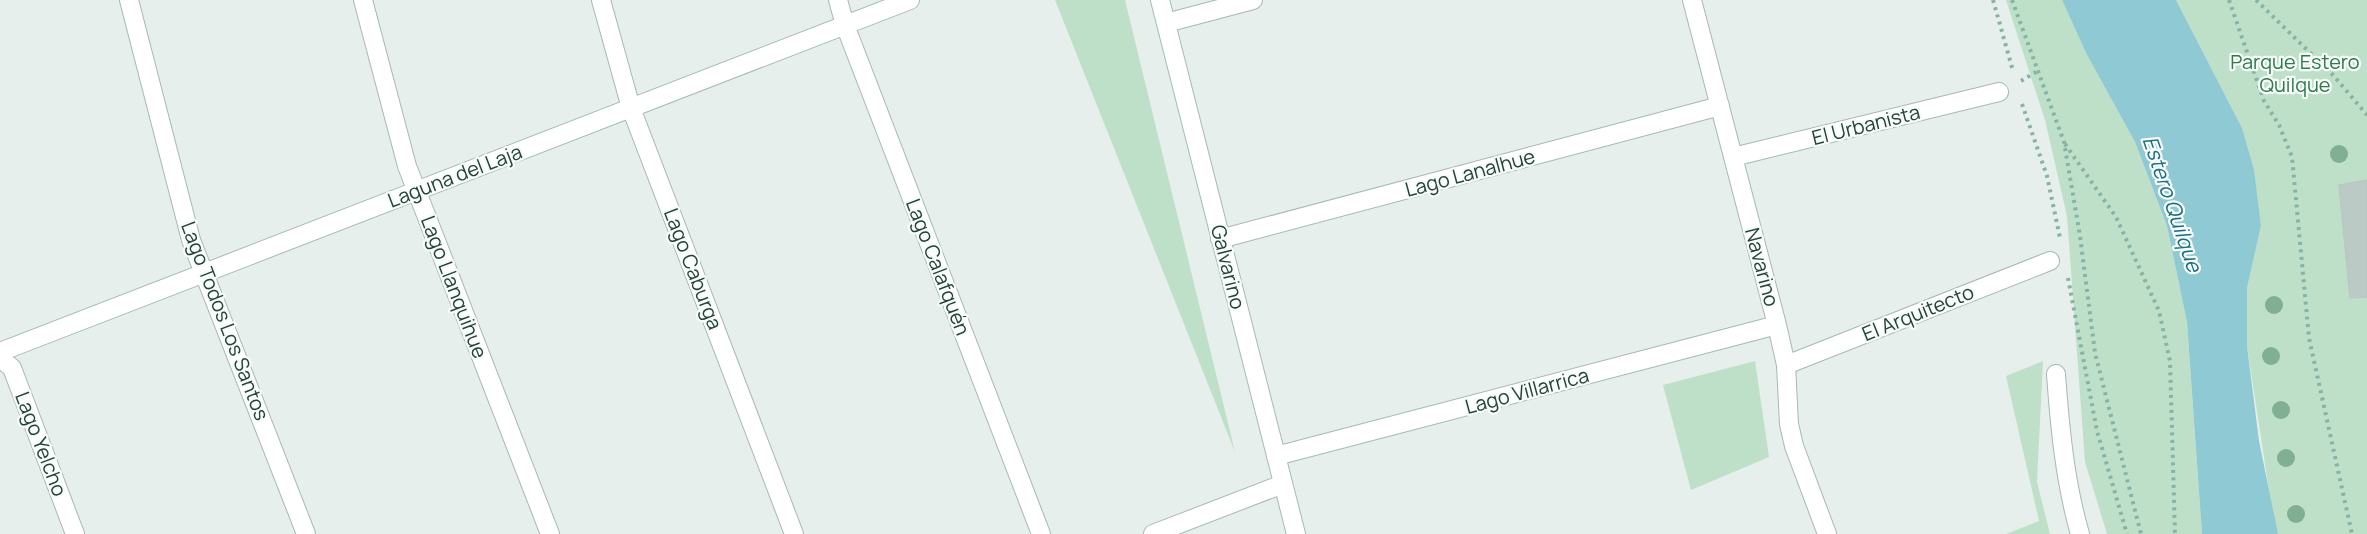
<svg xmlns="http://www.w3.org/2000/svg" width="2367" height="534" viewBox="0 0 2367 534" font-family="Manrope,sans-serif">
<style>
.green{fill:#bfe0c8}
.water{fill:#8ec9d4}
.building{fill:#bbcac4;stroke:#b8c9c2;stroke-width:1.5}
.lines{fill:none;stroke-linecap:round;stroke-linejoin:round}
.street-casing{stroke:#a8b8b2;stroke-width:20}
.secondary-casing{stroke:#a4bbb3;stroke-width:20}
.path{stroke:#86b3a5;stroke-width:4;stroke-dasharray:3 4.5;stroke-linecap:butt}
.street{stroke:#fff;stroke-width:18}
.secondary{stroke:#fff;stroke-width:18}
.tree{fill:#80af93}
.labels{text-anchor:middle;stroke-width:4.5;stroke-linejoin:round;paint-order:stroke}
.park-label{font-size:20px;fill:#2d7a4b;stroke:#f7fbf9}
.street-label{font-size:20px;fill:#24423a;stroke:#f7fbf9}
.water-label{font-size:21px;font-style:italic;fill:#1c6f80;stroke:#f7fbf9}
</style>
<rect width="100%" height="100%" fill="#e6efeb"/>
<path class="green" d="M 1055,0 L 1125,0 L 1235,452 Z
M 2006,0 L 2062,0 L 2086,53 L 2135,142 L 2167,226 L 2187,322 L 2202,534 L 2107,534 L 2085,462 L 2067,216 L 2045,120 Z
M 2176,0 L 2367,0 L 2367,534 L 2278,534 L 2274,523 L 2247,346 L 2247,288 L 2261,226 L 2242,128 Z
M 1755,361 L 1769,457 L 1691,490 L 1663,385 Z
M 2043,361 L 2037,482 L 2050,534 L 2006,534 L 2039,521 L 2006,376 Z"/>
<path class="water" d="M 2062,0 L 2176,0 L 2242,128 L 2254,170 L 2261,226 L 2247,288 L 2247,346 L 2259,441 L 2278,534 L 2202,534 L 2187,322 L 2167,226 L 2135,142 L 2086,53 Z"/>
<path class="building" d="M 2367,180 L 2367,297 L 2350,298 L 2339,185 Z"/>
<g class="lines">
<g class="street-casing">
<path id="street" d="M 129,0 L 191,240 L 306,534
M 363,0 L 407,166 L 550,534
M 601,0 L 631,108 L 794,534
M 838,0 L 845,25 L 1041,534
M 1692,0 L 1777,325 L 1786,365 L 1789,424 L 1794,446 L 1827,534
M 1166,23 L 1253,0
M 1733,157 L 1999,92
M 1220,239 L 1720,106
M 0,358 L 12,368 L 75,534
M 1786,365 L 2050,261
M 2056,374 C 2060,429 2065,482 2080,534
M 1276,456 L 1777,325
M 1153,534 L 1283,484"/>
</g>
<g class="secondary-casing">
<path id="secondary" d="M 1160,0 L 1296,534
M 0,352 L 910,0"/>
</g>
<path class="path" d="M 1993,0 L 2013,71
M 2012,0 L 2064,142 L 2080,236 L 2095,353 L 2141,534
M 2229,0 L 2264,101 L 2279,125 L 2292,157 L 2309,338 L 2352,534
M 2256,0 L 2333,75 L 2367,115
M 2021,81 L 2036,72
M 2022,104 L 2047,176 L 2060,238
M 2065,144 L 2116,217 L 2159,311 L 2170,361 L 2175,534
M 2068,278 L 2097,431 L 2127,534"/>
<use href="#street" class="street"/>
<use href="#secondary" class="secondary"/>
</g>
<g class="tree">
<circle cx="2339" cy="154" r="9"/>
<circle cx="2274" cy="305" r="9"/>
<circle cx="2271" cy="356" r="9"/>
<circle cx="2281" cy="410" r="9"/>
<circle cx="2286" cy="458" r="9"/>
<circle cx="2296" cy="514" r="9"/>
</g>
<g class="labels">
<g class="park-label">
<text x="2295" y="69">Parque Estero<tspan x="2295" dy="23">Quilque</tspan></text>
</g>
<g class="street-label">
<text transform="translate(1866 125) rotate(-14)" y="7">El Urbanista</text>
<text transform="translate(1470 173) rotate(-15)" y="7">Lago Lanalhue</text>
<text transform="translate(455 176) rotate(-21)" y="7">Laguna del Laja</text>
<text transform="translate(938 267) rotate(69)" y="7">Lago Calafquén</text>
<text transform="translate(1228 267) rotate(76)" y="7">Galvarino</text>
<text transform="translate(1762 267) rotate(75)" y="7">Navarino</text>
<text transform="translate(693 269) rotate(69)" y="7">Lago Caburga</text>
<text transform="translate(454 287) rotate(69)" y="7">Lago Llanquihue</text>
<text transform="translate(1918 313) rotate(-22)" y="7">El Arquitecto</text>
<text transform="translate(225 321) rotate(69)" y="7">Lago Todos Los Santos</text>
<text transform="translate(1527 391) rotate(-15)" y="7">Lago Villarrica</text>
<text transform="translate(41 444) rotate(69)" y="7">Lago Yelcho</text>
</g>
<g class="water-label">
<text transform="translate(2172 204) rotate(71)" y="7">Estero Quilque</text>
</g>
</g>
</svg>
